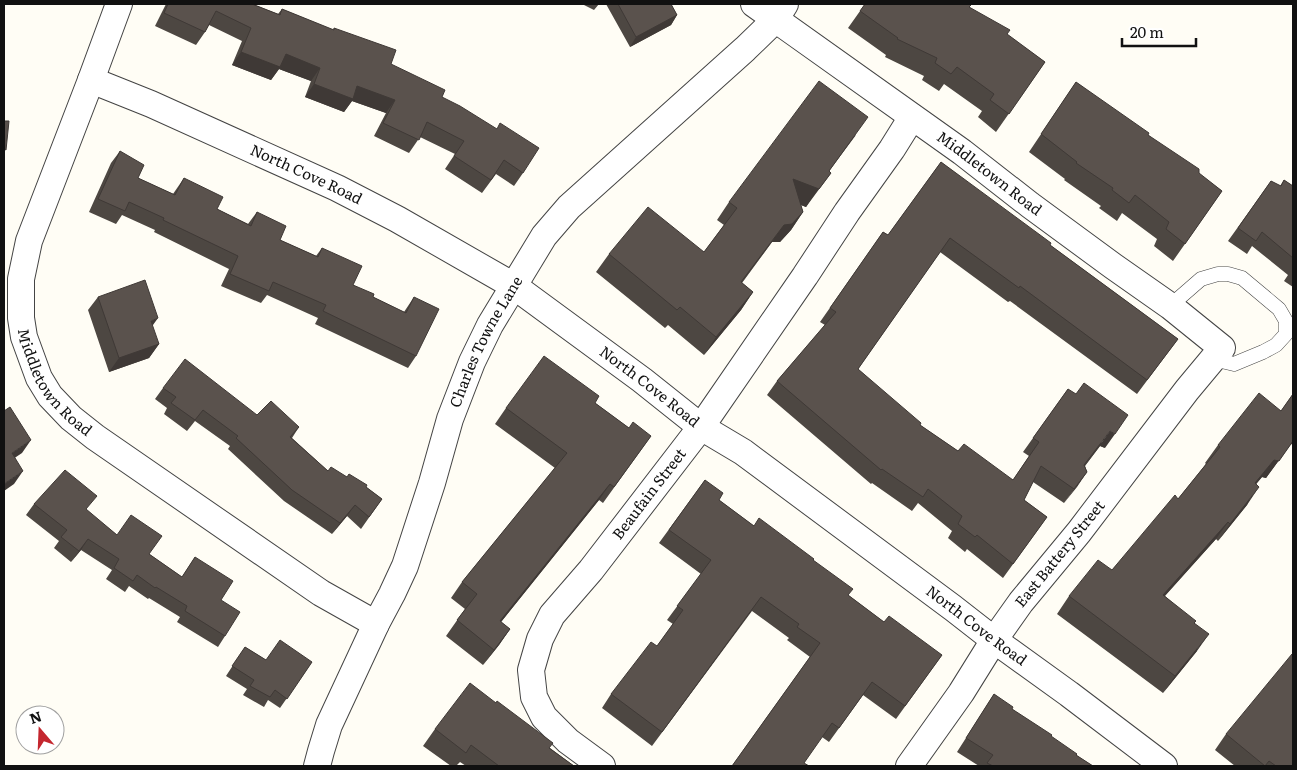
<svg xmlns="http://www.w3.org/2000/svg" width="1297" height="770" viewBox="0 0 1297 770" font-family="Literata,serif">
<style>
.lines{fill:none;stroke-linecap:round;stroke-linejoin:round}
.lane-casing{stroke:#444;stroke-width:15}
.street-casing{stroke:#444;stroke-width:28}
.lane{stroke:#fff;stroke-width:14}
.street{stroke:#fff;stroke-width:26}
.wall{fill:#4d4742}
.shaded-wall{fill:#3f3936}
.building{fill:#5a524d;stroke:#3f3936}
.labels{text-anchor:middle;stroke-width:5;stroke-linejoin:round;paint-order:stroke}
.street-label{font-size:15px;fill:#111;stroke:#fff}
</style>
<rect width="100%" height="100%" fill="#fffdf5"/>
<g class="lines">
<g class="lane-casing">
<path id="lane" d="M 1170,306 L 1201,279 L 1218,274 L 1228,274 L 1242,278 L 1279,309 L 1286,321 L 1286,334 L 1276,345 L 1263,352 L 1234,364 L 1213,359"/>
</g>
<g class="street-casing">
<g id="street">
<path id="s1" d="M 119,4 L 91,80 L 29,241 L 21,279 L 21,318 L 24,337 L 39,378 L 50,396 L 71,418 L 95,437 L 321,593 L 376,624"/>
<path id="s2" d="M 754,4 L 962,152 L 1030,205 L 1113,266 L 1170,306 L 1222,348 L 1187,390 L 1079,532 L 1021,602 L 994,640 L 961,693 L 909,766"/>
<path id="s3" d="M 91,80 L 151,104 L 337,188 L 397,219 L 514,286 L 642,380 L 701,427 L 743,452 L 953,608 L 994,640 L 1069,694 L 1164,766"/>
<path id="s4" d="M 317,766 L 321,751 L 329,725 L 376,624 L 392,594 L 405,566 L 432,483 L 450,419 L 472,362 L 490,325 L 544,236 L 569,207 L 745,49 L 775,20 L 785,4"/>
<path id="s5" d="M 602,766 L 568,741 L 544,717 L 534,697 L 531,670 L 540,639 L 552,615 L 591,570 L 701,427 L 805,276 L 847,212 L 892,149 L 912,117"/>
</g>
</g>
<use href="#lane" class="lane"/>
<use href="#street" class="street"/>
</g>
<path class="wall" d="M 166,4 L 252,4 L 278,14 L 282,9 L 333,30 L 334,28 L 442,97 L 523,173 L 514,186 L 496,174 L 482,193 L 445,169 L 455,154 L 420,137 L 409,153 L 374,136 L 386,113 L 352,101 L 344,112 L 305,97 L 311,81 L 279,69 L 271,80 L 232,65 L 242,41 L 209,25 L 205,32 L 196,45 L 155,26 Z
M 582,4 L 599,4 L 594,10 Z
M 606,4 L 671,4 L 677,15 L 671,25 L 630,47 Z
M 865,4 L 969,7 L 1045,62 L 996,132 L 978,117 L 982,111 L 944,84 L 939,91 L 922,80 L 924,76 L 885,57 L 886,55 L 848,28 Z
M 1076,82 L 1148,135 L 1222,191 L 1173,261 L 1154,246 L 1157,239 L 1122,213 L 1117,221 L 1099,208 L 1101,206 L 1064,180 L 1065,179 L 1029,152 Z
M 856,135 L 829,171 L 806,207 L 801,205 L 803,212 L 791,230 L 780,242 L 772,242 L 742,283 L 753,292 L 741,310 L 704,355 L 668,325 L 665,328 L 596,272 L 609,254 L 704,252 L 724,225 L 717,220 L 729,202 Z
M 120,151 L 138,178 L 173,194 L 184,178 L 217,209 L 248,224 L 257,212 L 280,240 L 316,256 L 322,248 L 353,285 L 373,297 L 404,312 L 414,297 L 416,356 L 408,368 L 315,324 L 318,318 L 267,295 L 261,303 L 221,286 L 229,269 L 154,232 L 155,230 L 122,215 L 116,224 L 89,212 L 111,163 Z
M 941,162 L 1050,245 L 1178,339 L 1137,394 L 1010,301 L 1008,302 L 940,252 L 858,369 L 920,425 L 958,451 L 1013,480 L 1029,456 L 1023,452 L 1068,389 L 1105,448 L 1100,446 L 1085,466 L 1087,472 L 1064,503 L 1033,482 L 1024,500 L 1047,517 L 1003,578 L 967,549 L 965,552 L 948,538 L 952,531 L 918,503 L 912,511 L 872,483 L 871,484 L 767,395 L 777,381 L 825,325 L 820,322 L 883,232 L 888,235 Z
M 1284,180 L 1293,186 L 1293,287 L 1284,281 L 1288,275 L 1252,246 L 1247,254 L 1228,241 L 1271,181 L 1280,186 Z
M 98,297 L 159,344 L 149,358 L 109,372 L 88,310 Z
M 163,388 L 299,427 L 292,438 L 328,471 L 347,477 L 366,487 L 382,499 L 361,529 L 347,516 L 332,534 L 284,501 L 228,449 L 230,446 L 195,421 L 187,431 L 164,414 L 167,408 L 155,399 Z
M 1293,394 L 1293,445 L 1291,444 L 1266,478 L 1262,477 L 1256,484 L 1247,505 L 1218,541 L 1216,539 L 1165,596 L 1195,623 L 1197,651 L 1163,693 L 1057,614 L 1069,596 L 1112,570 L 1178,499 L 1206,464 L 1205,463 L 1218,445 L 1281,411 Z
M 595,403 L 629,428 L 651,436 L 603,503 L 599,500 L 501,622 L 510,629 L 499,645 L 483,665 L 446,636 L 465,609 L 451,598 L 462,582 L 555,468 L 495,424 L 506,408 Z
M 705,480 L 719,500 L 754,526 L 813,560 L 848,595 L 884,622 L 942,655 L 896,719 L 863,695 L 829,742 L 822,737 L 732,766 L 810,657 L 787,640 L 789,638 L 752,611 L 652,746 L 602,708 L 611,694 L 657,646 L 673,624 L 667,620 L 701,574 L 659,543 Z
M 34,504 L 86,510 L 117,535 L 149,554 L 182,577 L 195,557 L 221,600 L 225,636 L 218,647 L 177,622 L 180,617 L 149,598 L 148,599 L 129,586 L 125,592 L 106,579 L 112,570 L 81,550 L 71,562 L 54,548 L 59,541 L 26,515 Z
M 245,647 L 266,660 L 312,662 L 280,708 L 268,700 L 264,707 L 243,695 L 247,689 L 226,676 Z
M 994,694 L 1012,709 L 1076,755 L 1093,766 L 979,766 L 957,752 Z
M 435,729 L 550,748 L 574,766 L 466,766 L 460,762 L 456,766 L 451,766 L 423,746 Z
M 1226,734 L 1293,766 L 1235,766 L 1215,750 Z"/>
<path class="shaded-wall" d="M 677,15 L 671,25 L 630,47 L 636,37 Z
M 241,52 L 286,54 L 320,68 L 311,81 L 279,69 L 271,80 L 232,65 Z
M 314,84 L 357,86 L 395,100 L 386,113 L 352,101 L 344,112 L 305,97 Z
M 831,173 L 806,207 L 781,197 L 793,179 Z
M 803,212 L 791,230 L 780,242 L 772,242 L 729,300 L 784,225 Z
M 753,292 L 741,310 L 704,355 L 716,337 Z
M 158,318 L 148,332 L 151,321 Z
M 159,344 L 149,358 L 109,372 L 119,358 Z
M 1110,431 L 1115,434 L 1105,448 L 1100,446 L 1074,480 Z
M 31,440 L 22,453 L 4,465 L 12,453 Z
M 1293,441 L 1266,478 L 1262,477 L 1243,500 L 1255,483 L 1274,460 Z
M 23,471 L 14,484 L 4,491 L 4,484 Z
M 1087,472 L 1077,487 L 1064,503 L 1074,489 Z
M 610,484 L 599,500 L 489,637 L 500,621 Z
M 1259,487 L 1247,505 L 1218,541 L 1230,524 Z
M 355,505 L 347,516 L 332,534 L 340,523 Z
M 1228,522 L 1216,539 L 1150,612 L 1163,595 Z
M 88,539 L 81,550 L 71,562 L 79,551 Z
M 510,629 L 499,645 L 483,665 L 494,650 Z
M 1209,634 L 1197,651 L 1163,693 L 1175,676 Z"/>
<path class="building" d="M 168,4 L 252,4 L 280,15 L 282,9 L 334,30 L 334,28 L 396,50 L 391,64 L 445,90 L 442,97 L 460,106 L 497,129 L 500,123 L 539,148 L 523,173 L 504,160 L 491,180 L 454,156 L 464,141 L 427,122 L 419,140 L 383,123 L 395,100 L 357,86 L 353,99 L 314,84 L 320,68 L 286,54 L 280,67 L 241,52 L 251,28 L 216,11 L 205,32 L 164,13 Z
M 618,4 L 671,4 L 677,15 L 636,37 Z
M 865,4 L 972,4 L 969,7 L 1010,30 L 1007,34 L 1045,62 L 1009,114 L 990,100 L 994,94 L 957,67 L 951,74 L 935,63 L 937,58 L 897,39 L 898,38 L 860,11 Z
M 819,81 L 868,117 L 829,171 L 831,173 L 819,189 L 793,179 L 803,212 L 792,224 L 784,225 L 741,282 L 753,292 L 716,337 L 680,307 L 677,310 L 609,254 L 648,207 L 704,252 L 737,208 L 729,202 Z
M 1076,82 L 1149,133 L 1148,135 L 1199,169 L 1199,173 L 1222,191 L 1185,244 L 1166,229 L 1169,222 L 1135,195 L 1129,203 L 1112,190 L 1113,188 L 1076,163 L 1077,162 L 1041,134 Z
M 4,121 L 9,121 L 6,150 L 4,149 Z
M 120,151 L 144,165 L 138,178 L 175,195 L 184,178 L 223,197 L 217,209 L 251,226 L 257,212 L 286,226 L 280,240 L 318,257 L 322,248 L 362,266 L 353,285 L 374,294 L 373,297 L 406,313 L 414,297 L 439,309 L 416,356 L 323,311 L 326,305 L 273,282 L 269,291 L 230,274 L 238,256 L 163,220 L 164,218 L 129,202 L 125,211 L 98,199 Z
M 941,162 L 1051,243 L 1050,245 L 1178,339 L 1147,380 L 1020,286 L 1019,288 L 950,238 L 858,369 L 921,423 L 920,425 L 958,451 L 964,444 L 1013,480 L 1039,442 L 1033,438 L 1068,389 L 1076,394 L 1084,383 L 1128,415 L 1115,434 L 1110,431 L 1084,465 L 1087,472 L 1074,489 L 1041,466 L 1024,500 L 1047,517 L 1013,564 L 977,535 L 975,537 L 958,524 L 962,516 L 928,489 L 923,497 L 882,469 L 881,470 L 777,381 L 836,312 L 830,308 L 883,232 L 888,235 Z
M 1284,180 L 1293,186 L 1293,258 L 1262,232 L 1256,241 L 1238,228 L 1271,181 L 1281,186 Z
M 145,280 L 158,318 L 151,321 L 159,344 L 119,358 L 98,297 Z
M 544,356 L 599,396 L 595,403 L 629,428 L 633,422 L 651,436 L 614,487 L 610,484 L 500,621 L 510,629 L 494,650 L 457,620 L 477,594 L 462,582 L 567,453 L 506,408 Z
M 185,359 L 257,415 L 271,401 L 299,427 L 290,437 L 328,471 L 331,467 L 347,477 L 349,474 L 367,485 L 366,487 L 382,499 L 369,517 L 355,505 L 340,523 L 292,490 L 236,438 L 238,436 L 203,410 L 195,420 L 171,403 L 176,397 L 163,388 Z
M 1259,393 L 1281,411 L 1293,394 L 1293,441 L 1279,461 L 1274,460 L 1255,483 L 1259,487 L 1230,524 L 1228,522 L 1163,595 L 1196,621 L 1194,623 L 1209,634 L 1175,676 L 1069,596 L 1098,560 L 1112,570 L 1175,495 L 1178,499 L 1220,447 L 1218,445 Z
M 10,407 L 31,440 L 12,453 L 23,471 L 4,484 L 4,411 Z
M 65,470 L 97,496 L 86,509 L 117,535 L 131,515 L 162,536 L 149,554 L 182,577 L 195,557 L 233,581 L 221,600 L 240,612 L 225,636 L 185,611 L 187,606 L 156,587 L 155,588 L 137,575 L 133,581 L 114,568 L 119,559 L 88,539 L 79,551 L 61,537 L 67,530 L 34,504 Z
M 705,480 L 723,493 L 719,500 L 754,526 L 759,518 L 814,559 L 813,560 L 853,589 L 848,595 L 884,622 L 889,616 L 942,655 L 905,706 L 872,682 L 839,728 L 832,723 L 804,763 L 809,766 L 732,766 L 820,643 L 797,627 L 799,624 L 761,597 L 662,732 L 611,694 L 651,642 L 657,646 L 683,610 L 677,606 L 711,560 L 669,530 Z
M 280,640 L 312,662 L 287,699 L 275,690 L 270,697 L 250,686 L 254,680 L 232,666 L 245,647 L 266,660 Z
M 1292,654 L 1293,655 L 1293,766 L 1276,766 L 1269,761 L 1265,766 L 1226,734 Z
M 470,683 L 496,703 L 497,701 L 553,743 L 549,748 L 574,766 L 499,766 L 471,745 L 466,753 L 435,729 Z
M 994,694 L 1013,707 L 1012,709 L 1052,735 L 1051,736 L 1077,754 L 1076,755 L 1093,766 L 993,766 L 987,763 L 993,755 L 966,738 Z"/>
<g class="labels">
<g class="street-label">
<text dy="5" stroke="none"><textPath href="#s2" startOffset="290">Middletown Road</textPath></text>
<text dy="5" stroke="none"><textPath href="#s3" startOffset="235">North Cove Road</textPath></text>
<text dy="5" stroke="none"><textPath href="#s4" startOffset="458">Charles Towne Lane</textPath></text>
<text dy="5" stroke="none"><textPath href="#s1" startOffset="406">Middletown Road</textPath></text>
<text dy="5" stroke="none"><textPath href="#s3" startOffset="640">North Cove Road</textPath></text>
<text dy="5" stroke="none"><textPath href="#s5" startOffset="340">Beaufain Street</textPath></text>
<text transform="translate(1060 554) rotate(-51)" y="5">East Battery Street</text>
<text dy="5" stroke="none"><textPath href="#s3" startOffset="1045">North Cove Road</textPath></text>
</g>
</g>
<rect width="1297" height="770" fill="none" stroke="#111111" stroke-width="10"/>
<g transform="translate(40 730) rotate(341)"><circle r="24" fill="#ffffff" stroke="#a0a0a0"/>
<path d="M0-4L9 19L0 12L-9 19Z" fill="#c4262e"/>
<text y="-8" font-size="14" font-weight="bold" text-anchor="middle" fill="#111111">N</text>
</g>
<path d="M1122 38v8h74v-8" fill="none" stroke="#111111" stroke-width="2.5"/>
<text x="1130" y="38" font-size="15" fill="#111111" stroke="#ffffff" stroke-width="4" paint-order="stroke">20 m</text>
</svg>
